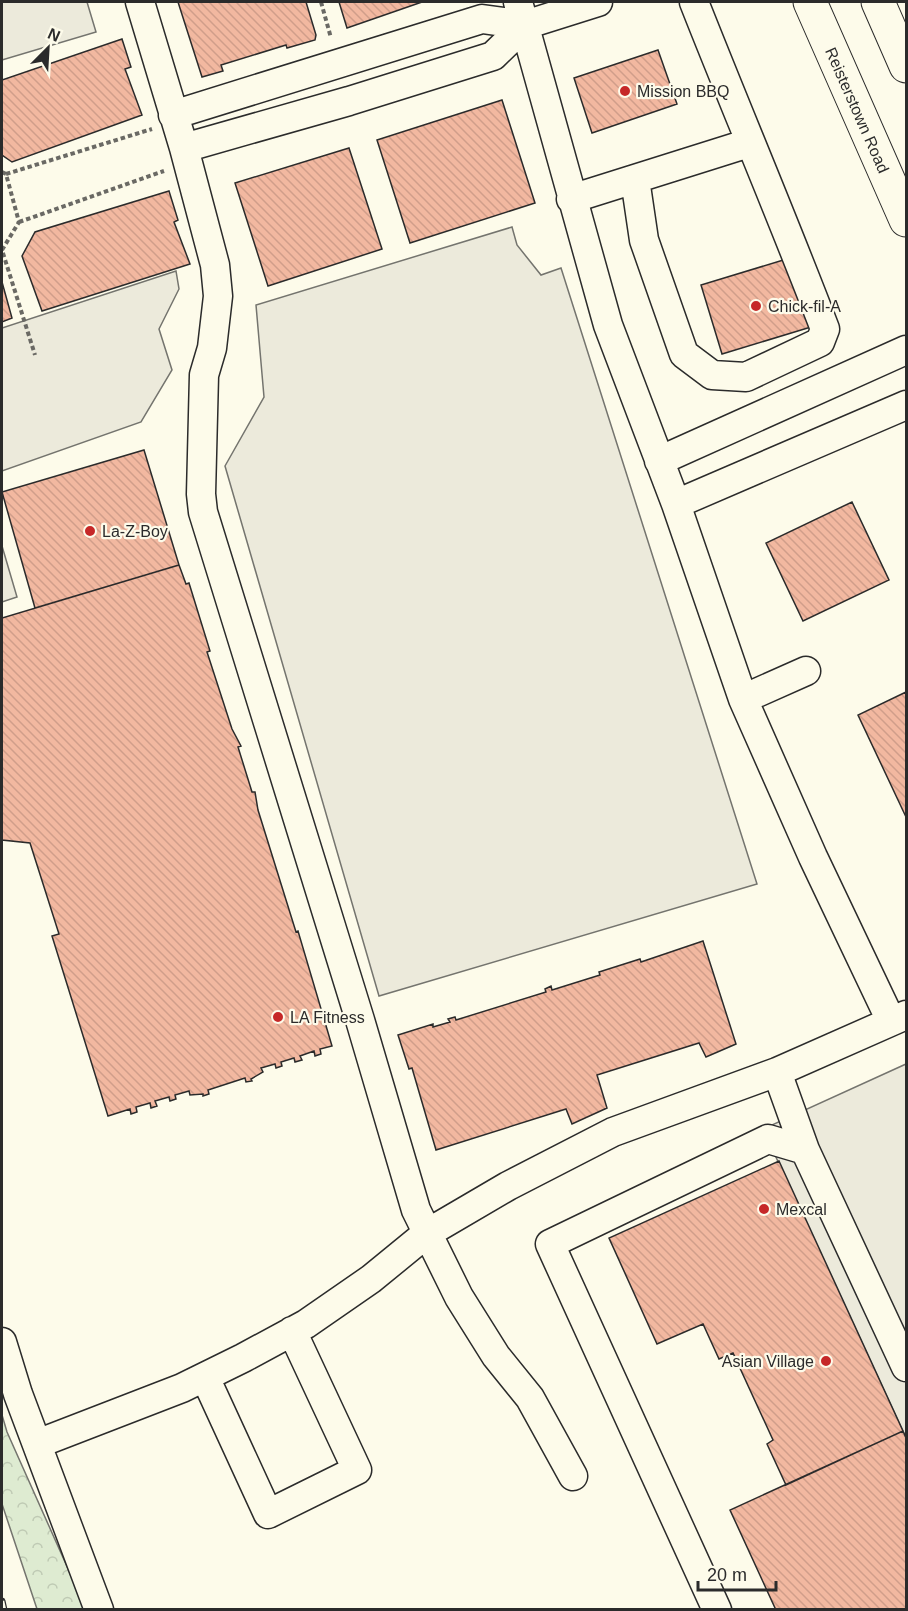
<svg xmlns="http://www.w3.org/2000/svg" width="908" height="1611" viewBox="0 0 908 1611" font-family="Arial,sans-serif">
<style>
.forest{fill:url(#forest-crowns);stroke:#74746e;stroke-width:1.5}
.parking{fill:#eceadb;stroke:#74746e;stroke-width:1.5}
.building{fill:url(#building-back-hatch);stroke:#2b2b2b;stroke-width:1.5}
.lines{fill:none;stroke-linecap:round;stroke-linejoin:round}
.minor-casing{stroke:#2b2b2b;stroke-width:31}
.major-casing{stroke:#2b2b2b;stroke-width:35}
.path{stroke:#6a6964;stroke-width:4;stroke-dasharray:4.5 3;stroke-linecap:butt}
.minor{stroke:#fdfbea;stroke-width:28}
.major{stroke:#fdfbea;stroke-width:33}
.rail-casing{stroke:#2b2b2b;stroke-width:7}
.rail{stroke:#fdfbea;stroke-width:4.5;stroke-dasharray:14;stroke-linecap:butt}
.poi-dot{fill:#c62828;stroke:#fdfbea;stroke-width:2}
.labels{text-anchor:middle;stroke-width:4.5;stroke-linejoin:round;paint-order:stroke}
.poi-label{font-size:16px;fill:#2b2b2b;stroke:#fdfbea;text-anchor:start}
.street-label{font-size:16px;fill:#2b2b2b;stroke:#fdfbea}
</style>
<defs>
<pattern id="forest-crowns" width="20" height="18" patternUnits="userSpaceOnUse" patternTransform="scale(1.5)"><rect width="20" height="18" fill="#deebd1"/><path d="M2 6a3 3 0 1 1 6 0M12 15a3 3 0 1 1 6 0" fill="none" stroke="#bfcab4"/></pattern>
<pattern id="building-back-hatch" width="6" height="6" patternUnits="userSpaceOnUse" patternTransform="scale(1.5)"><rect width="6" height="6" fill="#f2b8a0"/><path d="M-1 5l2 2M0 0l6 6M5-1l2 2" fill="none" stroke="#d09e8a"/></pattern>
</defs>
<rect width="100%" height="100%" fill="#fdfbea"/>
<path class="forest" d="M 2,1415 L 7,1432 L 86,1609 L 37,1609 L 2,1504 Z"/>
<path class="parking" d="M 2,2 L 87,2 L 96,32 L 2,60 Z
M 512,227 L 517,245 L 541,275 L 561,268 L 757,884 L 379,996 L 225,466 L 264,397 L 256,305 Z
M 176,271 L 179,289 L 159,329 L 172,370 L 141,422 L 2,471 L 2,328 Z
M 2,546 L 17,597 L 2,602 Z
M 906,1064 L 906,1438 L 763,1129 Z"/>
<path class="building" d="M 178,2 L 306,2 L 316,35 L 315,40 L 287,48 L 286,45 L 221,65 L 223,71 L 202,77 Z
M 339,2 L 422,2 L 347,28 Z
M 122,39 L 131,67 L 125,69 L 142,115 L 12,162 L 2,155 L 2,80 Z
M 658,50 L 677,104 L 592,133 L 574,78 Z
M 502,100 L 535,203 L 410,243 L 377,140 Z
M 349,148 L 382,249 L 268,286 L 235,183 Z
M 169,191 L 178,220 L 174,222 L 190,264 L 42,311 L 22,256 L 35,232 Z
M 790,258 L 811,327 L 722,354 L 701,285 Z
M 2,282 L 12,318 L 2,322 Z
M 144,450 L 179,565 L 35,608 L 2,492 Z
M 852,502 L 889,580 L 803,621 L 766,543 Z
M 179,565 L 186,584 L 189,583 L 210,651 L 207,652 L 232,729 L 241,746 L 238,747 L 252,792 L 255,792 L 258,810 L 296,932 L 298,931 L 332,1046 L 320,1049 L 321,1054 L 315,1056 L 314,1051 L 300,1056 L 302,1060 L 295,1062 L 294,1058 L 281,1062 L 282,1066 L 276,1068 L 275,1064 L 261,1068 L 263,1072 L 251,1079 L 252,1081 L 246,1082 L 245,1078 L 208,1090 L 209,1094 L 203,1096 L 203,1094 L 190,1095 L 189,1091 L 175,1095 L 176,1099 L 170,1101 L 169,1097 L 155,1101 L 157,1106 L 151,1108 L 150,1103 L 136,1107 L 137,1112 L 131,1114 L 130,1109 L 108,1116 L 52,936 L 59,934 L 30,843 L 2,840 L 2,618 Z
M 906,692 L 906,817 L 858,715 Z
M 703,941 L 736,1044 L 706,1057 L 699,1043 L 597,1075 L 607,1108 L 572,1124 L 566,1109 L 436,1150 L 412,1068 L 409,1069 L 398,1035 L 433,1024 L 433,1027 L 450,1022 L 448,1019 L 455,1017 L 456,1020 L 546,992 L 545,989 L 551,986 L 552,990 L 600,975 L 599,972 L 640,959 L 641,962 Z
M 779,1161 L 903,1431 L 786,1485 L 767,1444 L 773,1440 L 733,1353 L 719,1359 L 703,1324 L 657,1344 L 609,1238 Z
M 903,1431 L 906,1438 L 906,1610 L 771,1610 L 775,1608 L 730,1510 Z"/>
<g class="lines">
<g class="minor-casing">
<path id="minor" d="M 140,2 L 184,148 L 215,265 L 218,296 L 212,348 L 204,375 L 201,494 L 203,512 L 360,1020 L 416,1210 L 459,1297 L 496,1356 L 530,1398 L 573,1476
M 518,2 L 608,325 L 676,504 L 743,699 L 813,857 L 891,1021
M 173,115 L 482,19 L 525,25 L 598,2
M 184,148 L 349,101 L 493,56 L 525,25
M 635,179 L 644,240 L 684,354 L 712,375 L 746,377 L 820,342 L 825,329 C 783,219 737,111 694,2
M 571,199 L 749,143
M 659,461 L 906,350
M 676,504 L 906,405
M 743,699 L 806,671
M 777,1072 L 805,1150
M 2,1342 L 18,1394 L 99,1610
M 205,1377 L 268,1514 L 357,1470 L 292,1331
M 37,1444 L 182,1388 L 243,1358 L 306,1324 L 371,1279 L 426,1234 L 508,1186 L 613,1132 L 777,1072 L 906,1015
M 717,1610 L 550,1244 L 768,1139 L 805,1150 L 906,1367"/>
</g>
<g class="major-casing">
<g id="major">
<path id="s1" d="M 810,2 L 906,220"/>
<path d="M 878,2 L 906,66"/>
</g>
</g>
<path class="path" d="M 321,2 L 331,38
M 2,172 L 6,174 L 19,222 L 2,250 L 35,355
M 6,174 L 152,129
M 19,222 L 164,171"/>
<use href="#minor" class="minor"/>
<use href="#major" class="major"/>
<g class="rail-casing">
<path id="rail" d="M 2,1601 L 4,1610"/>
</g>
<use href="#rail" class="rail"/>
</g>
<g class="poi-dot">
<circle cx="625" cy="91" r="6"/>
<circle cx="756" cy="306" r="6"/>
<circle cx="90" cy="531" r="6"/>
<circle cx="278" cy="1017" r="6"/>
<circle cx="764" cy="1209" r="6"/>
<circle cx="826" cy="1361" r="6"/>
</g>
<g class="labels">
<g class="poi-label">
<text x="637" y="97">Mission BBQ</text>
<text x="768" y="312">Chick-fil-A</text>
<text x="102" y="537">La-Z-Boy</text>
<text x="290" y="1023">LA Fitness</text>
<text x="776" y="1215">Mexcal</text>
<text x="814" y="1367" text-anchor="end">Asian Village</text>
</g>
<g class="street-label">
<text dy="6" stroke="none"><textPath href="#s1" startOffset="118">Reisterstown Road</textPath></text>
</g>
</g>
<rect width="908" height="1611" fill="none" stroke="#2b2b2b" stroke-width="6"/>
<g transform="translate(48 48) rotate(24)" stroke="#fdfbea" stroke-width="4.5" paint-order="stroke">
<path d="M0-4.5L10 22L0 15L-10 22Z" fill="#2b2b2b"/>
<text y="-9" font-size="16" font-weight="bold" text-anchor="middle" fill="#2b2b2b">N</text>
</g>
<path d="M698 1581v9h78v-9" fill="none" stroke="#2b2b2b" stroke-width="3"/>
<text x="707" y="1581" font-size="18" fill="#2b2b2b" stroke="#fdfbea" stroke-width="4.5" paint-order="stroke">20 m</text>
</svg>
